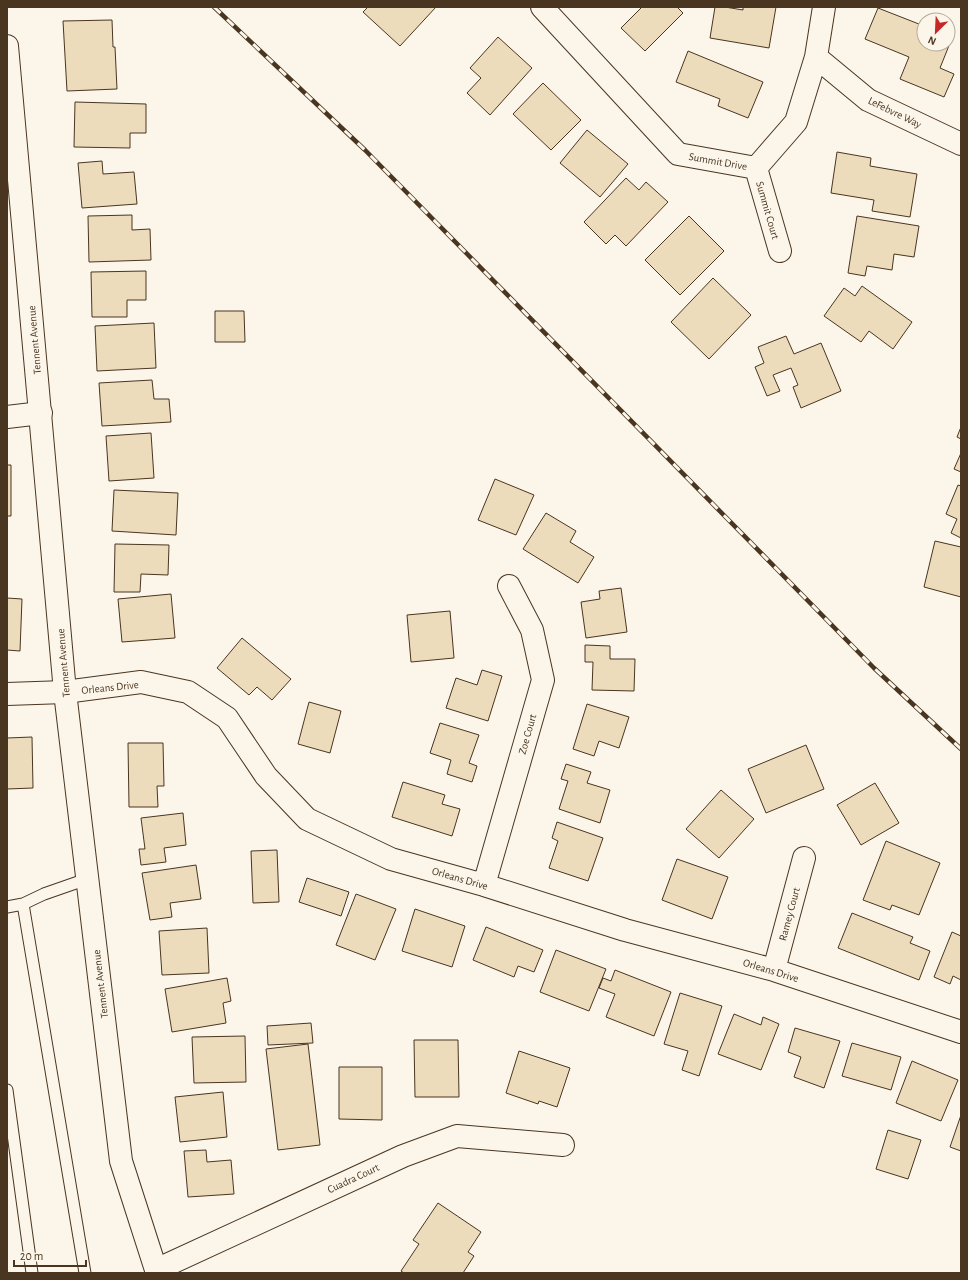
<svg xmlns="http://www.w3.org/2000/svg" width="968" height="1280" viewBox="0 0 968 1280" font-family="'Alegreya Sans',sans-serif">
<style>
.building{fill:#ecdcbc;stroke:#4a3520}
.lines{fill:none;stroke-linecap:round;stroke-linejoin:round}
.service-casing{stroke:#4a3520;stroke-width:13}
.minor-casing{stroke:#4a3520;stroke-width:24}
.tertiary-casing{stroke:#4a3520;stroke-width:24}
.service{stroke:#fbf6e9;stroke-width:11}
.minor{stroke:#fbf6e9;stroke-width:22}
.tertiary{stroke:#fbf6e9;stroke-width:22}
.rail-casing{stroke:#4a3520;stroke-width:4.5}
.rail{stroke:#fbf6e9;stroke-width:3;stroke-dasharray:9;stroke-linecap:butt}
.labels{text-anchor:middle;stroke-width:3;stroke-linejoin:round;paint-order:stroke}
.street-label{font-size:11px;fill:#4a3520;stroke:#fbf6e9}
</style>
<rect width="100%" height="100%" fill="#fbf6e9"/>
<path class="building" d="M 368,7 L 436,7 L 400,46 L 363,12 Z
M 642,7 L 677,7 L 683,13 L 645,51 L 621,28 Z
M 715,7 L 725,7 L 743,10 L 743,7 L 776,7 L 769,48 L 710,38 Z
M 878,8 L 924,26 L 924,44 L 948,44 L 948,36 L 952,38 L 940,68 L 954,74 L 944,97 L 900,79 L 909,57 L 865,39 Z
M 112,20 L 113,47 L 115,47 L 117,89 L 67,91 L 63,21 Z
M 498,37 L 532,68 L 490,115 L 467,93 L 481,78 L 470,68 Z
M 688,51 L 763,82 L 748,118 L 718,106 L 720,99 L 676,82 Z
M 543,83 L 581,120 L 551,150 L 513,114 Z
M 75,102 L 146,104 L 146,133 L 130,133 L 130,148 L 74,147 Z
M 587,130 L 628,164 L 600,197 L 560,163 Z
M 837,152 L 871,158 L 870,166 L 917,174 L 910,217 L 872,211 L 874,200 L 831,193 Z
M 102,161 L 103,174 L 134,172 L 137,204 L 82,208 L 78,163 Z
M 626,178 L 639,190 L 646,182 L 668,202 L 626,246 L 615,235 L 606,244 L 584,222 Z
M 132,215 L 132,230 L 150,229 L 151,260 L 89,262 L 88,216 Z
M 689,216 L 724,251 L 680,295 L 645,260 Z
M 857,216 L 919,226 L 914,257 L 894,254 L 892,270 L 867,266 L 865,276 L 848,273 Z
M 146,271 L 146,300 L 127,300 L 127,317 L 92,317 L 91,272 Z
M 713,278 L 751,315 L 709,359 L 671,322 Z
M 862,286 L 912,322 L 893,349 L 869,331 L 861,342 L 824,316 L 844,288 L 855,296 Z
M 215,311 L 244,311 L 245,342 L 215,342 Z
M 154,323 L 156,368 L 97,371 L 95,326 Z
M 786,336 L 794,354 L 821,343 L 841,391 L 801,408 L 793,387 L 798,385 L 791,368 L 773,375 L 780,391 L 767,396 L 755,367 L 764,363 L 758,347 Z
M 152,380 L 154,399 L 169,399 L 171,422 L 102,426 L 99,383 Z
M 961,427 L 961,439 L 957,437 Z
M 151,433 L 154,478 L 109,481 L 106,436 Z
M 961,453 L 961,472 L 954,469 Z
M 7,465 L 11,465 L 11,516 L 7,516 Z
M 495,479 L 534,495 L 516,535 L 478,520 Z
M 958,485 L 961,486 L 961,538 L 951,533 L 957,519 L 946,514 Z
M 114,490 L 178,493 L 176,535 L 112,531 Z
M 546,513 L 576,531 L 570,542 L 594,557 L 578,583 L 523,549 Z
M 935,541 L 961,547 L 961,597 L 924,587 Z
M 115,544 L 169,545 L 168,575 L 141,574 L 140,592 L 114,592 Z
M 621,588 L 627,632 L 586,638 L 581,602 L 600,599 L 599,591 Z
M 171,594 L 175,638 L 122,642 L 118,599 Z
M 7,598 L 22,599 L 20,651 L 7,650 Z
M 450,611 L 454,658 L 411,662 L 407,615 Z
M 242,638 L 291,679 L 272,700 L 257,687 L 249,695 L 217,668 Z
M 585,645 L 610,646 L 610,659 L 635,659 L 634,691 L 592,690 L 593,662 L 585,662 Z
M 482,670 L 502,676 L 488,721 L 446,708 L 456,678 L 477,685 Z
M 309,702 L 341,711 L 330,753 L 298,744 Z
M 587,704 L 629,717 L 619,748 L 599,741 L 594,756 L 573,749 Z
M 440,723 L 479,735 L 469,763 L 477,766 L 472,782 L 447,774 L 451,760 L 430,753 Z
M 32,737 L 33,788 L 7,789 L 7,738 Z
M 128,743 L 163,743 L 164,786 L 157,786 L 158,807 L 129,807 Z
M 806,745 L 824,789 L 766,813 L 748,769 Z
M 566,764 L 591,772 L 587,783 L 610,790 L 600,823 L 559,809 L 568,781 L 561,779 Z
M 403,782 L 445,795 L 442,804 L 460,809 L 452,836 L 392,817 Z
M 875,783 L 899,823 L 861,845 L 837,805 Z
M 721,790 L 754,819 L 719,858 L 686,829 Z
M 183,813 L 186,845 L 164,848 L 166,862 L 141,865 L 139,849 L 145,849 L 141,818 Z
M 557,822 L 603,838 L 588,881 L 549,868 L 558,841 L 552,838 Z
M 886,841 L 940,863 L 919,915 L 892,905 L 890,910 L 863,900 Z
M 277,850 L 279,902 L 253,903 L 251,851 Z
M 677,859 L 728,877 L 712,919 L 662,900 Z
M 196,865 L 201,899 L 170,903 L 172,917 L 150,920 L 142,873 Z
M 307,878 L 349,892 L 341,916 L 299,902 Z
M 356,894 L 396,909 L 375,960 L 336,945 Z
M 415,909 L 465,926 L 452,967 L 402,951 Z
M 852,913 L 913,937 L 910,943 L 930,951 L 919,980 L 838,948 Z
M 486,927 L 543,950 L 534,972 L 518,966 L 514,977 L 473,960 Z
M 207,928 L 209,973 L 162,975 L 159,931 Z
M 952,932 L 961,936 L 961,980 L 953,976 L 950,984 L 934,977 Z
M 556,950 L 606,969 L 589,1011 L 540,992 Z
M 615,970 L 671,992 L 654,1036 L 606,1017 L 615,994 L 599,988 L 603,978 L 611,981 Z
M 227,978 L 231,1001 L 223,1003 L 226,1023 L 172,1032 L 165,989 Z
M 680,993 L 722,1006 L 699,1076 L 682,1070 L 688,1051 L 664,1044 Z
M 734,1014 L 761,1025 L 763,1017 L 779,1024 L 761,1070 L 718,1054 Z
M 311,1023 L 313,1043 L 268,1045 L 267,1026 Z
M 795,1028 L 840,1041 L 824,1088 L 794,1077 L 801,1057 L 788,1052 Z
M 245,1036 L 246,1082 L 194,1083 L 192,1037 Z
M 414,1040 L 458,1040 L 459,1097 L 415,1097 Z
M 852,1043 L 901,1057 L 891,1090 L 842,1076 Z
M 308,1044 L 320,1145 L 278,1150 L 266,1049 Z
M 519,1051 L 570,1068 L 557,1107 L 539,1101 L 538,1104 L 506,1093 Z
M 912,1061 L 958,1080 L 941,1121 L 896,1103 Z
M 339,1067 L 382,1067 L 382,1120 L 339,1119 Z
M 223,1092 L 227,1137 L 180,1142 L 175,1097 Z
M 961,1115 L 961,1151 L 950,1147 Z
M 888,1130 L 921,1140 L 908,1179 L 876,1169 Z
M 206,1150 L 207,1162 L 231,1160 L 234,1194 L 188,1197 L 184,1151 Z
M 438,1203 L 481,1232 L 468,1252 L 474,1256 L 463,1273 L 404,1273 L 401,1271 L 419,1244 L 413,1240 Z"/>
<g class="lines">
<g class="service-casing">
<path id="service" d="M 23,904 L 85,1273
M 7,907 L 23,904 L 44,894 L 87,879
M 7,1090 L 32,1273"/>
</g>
<g class="minor-casing">
<path id="minor" d="M 542,7 L 678,154 L 756,168 L 796,122 L 816,57 L 824,7
M 816,57 L 868,100 L 961,144
M 756,168 L 780,251
M 7,417 L 41,413
M 7,694 L 65,692 L 141,682 L 188,692 L 227,718 L 266,776 L 307,819 L 391,859 L 484,885 L 625,930 L 774,970 L 961,1032
M 484,885 L 543,680 L 532,630 L 509,586
M 774,970 L 804,858
M 156,1270 L 403,1156 L 457,1136 L 563,1145"/>
</g>
<g class="tertiary-casing">
<path id="tertiary" d="M 7,46 L 65,692 L 121,1161 L 157,1273"/>
</g>
<use href="#service" class="service"/>
<use href="#minor" class="minor"/>
<use href="#tertiary" class="tertiary"/>
<g class="rail-casing">
<path id="rail" d="M 214,7 L 365,150 L 874,668 L 961,749"/>
</g>
<use href="#rail" class="rail"/>
</g>
<g class="labels">
<g class="street-label">
<text transform="translate(895 112) rotate(26)" y="4">LeFebvre Way</text>
<text transform="translate(718 161) rotate(10)" y="4">Summit Drive</text>
<text transform="translate(768 210) rotate(74)" y="4">Summit Court</text>
<text transform="translate(34 340) rotate(-95)" y="4">Tennent Avenue</text>
<text transform="translate(63 663) rotate(-95)" y="4">Tennent Avenue</text>
<text transform="translate(110 687) rotate(-6)" y="4">Orleans Drive</text>
<text transform="translate(527 734) rotate(-74)" y="4">Zoe Court</text>
<text transform="translate(460 878) rotate(16)" y="4">Orleans Drive</text>
<text transform="translate(789 914) rotate(-75)" y="4">Ramey Court</text>
<text transform="translate(771 970) rotate(17)" y="4">Orleans Drive</text>
<text transform="translate(100 984) rotate(-97)" y="4">Tennent Avenue</text>
<text transform="translate(353 1178) rotate(-25)" y="4">Cuadra Court</text>
</g>
</g>
<rect width="968" height="1280" fill="none" stroke="#4a3520" stroke-width="16"/>
<g transform="translate(936 32) rotate(204)"><circle r="19" fill="#fbf6e9" stroke="#b4a999"/>
<path d="M0-3L7 15L0 10L-7 15Z" fill="#c62828"/>
<text y="-6" font-size="11" font-weight="bold" text-anchor="middle" fill="#4a3520">N</text>
</g>
<path d="M14 1260v6h72v-6" fill="none" stroke="#4a3520" stroke-width="2"/>
<text x="20" y="1260" font-size="12" fill="#4a3520" stroke="#fbf6e9" stroke-width="3" paint-order="stroke">20 m</text>
</svg>
